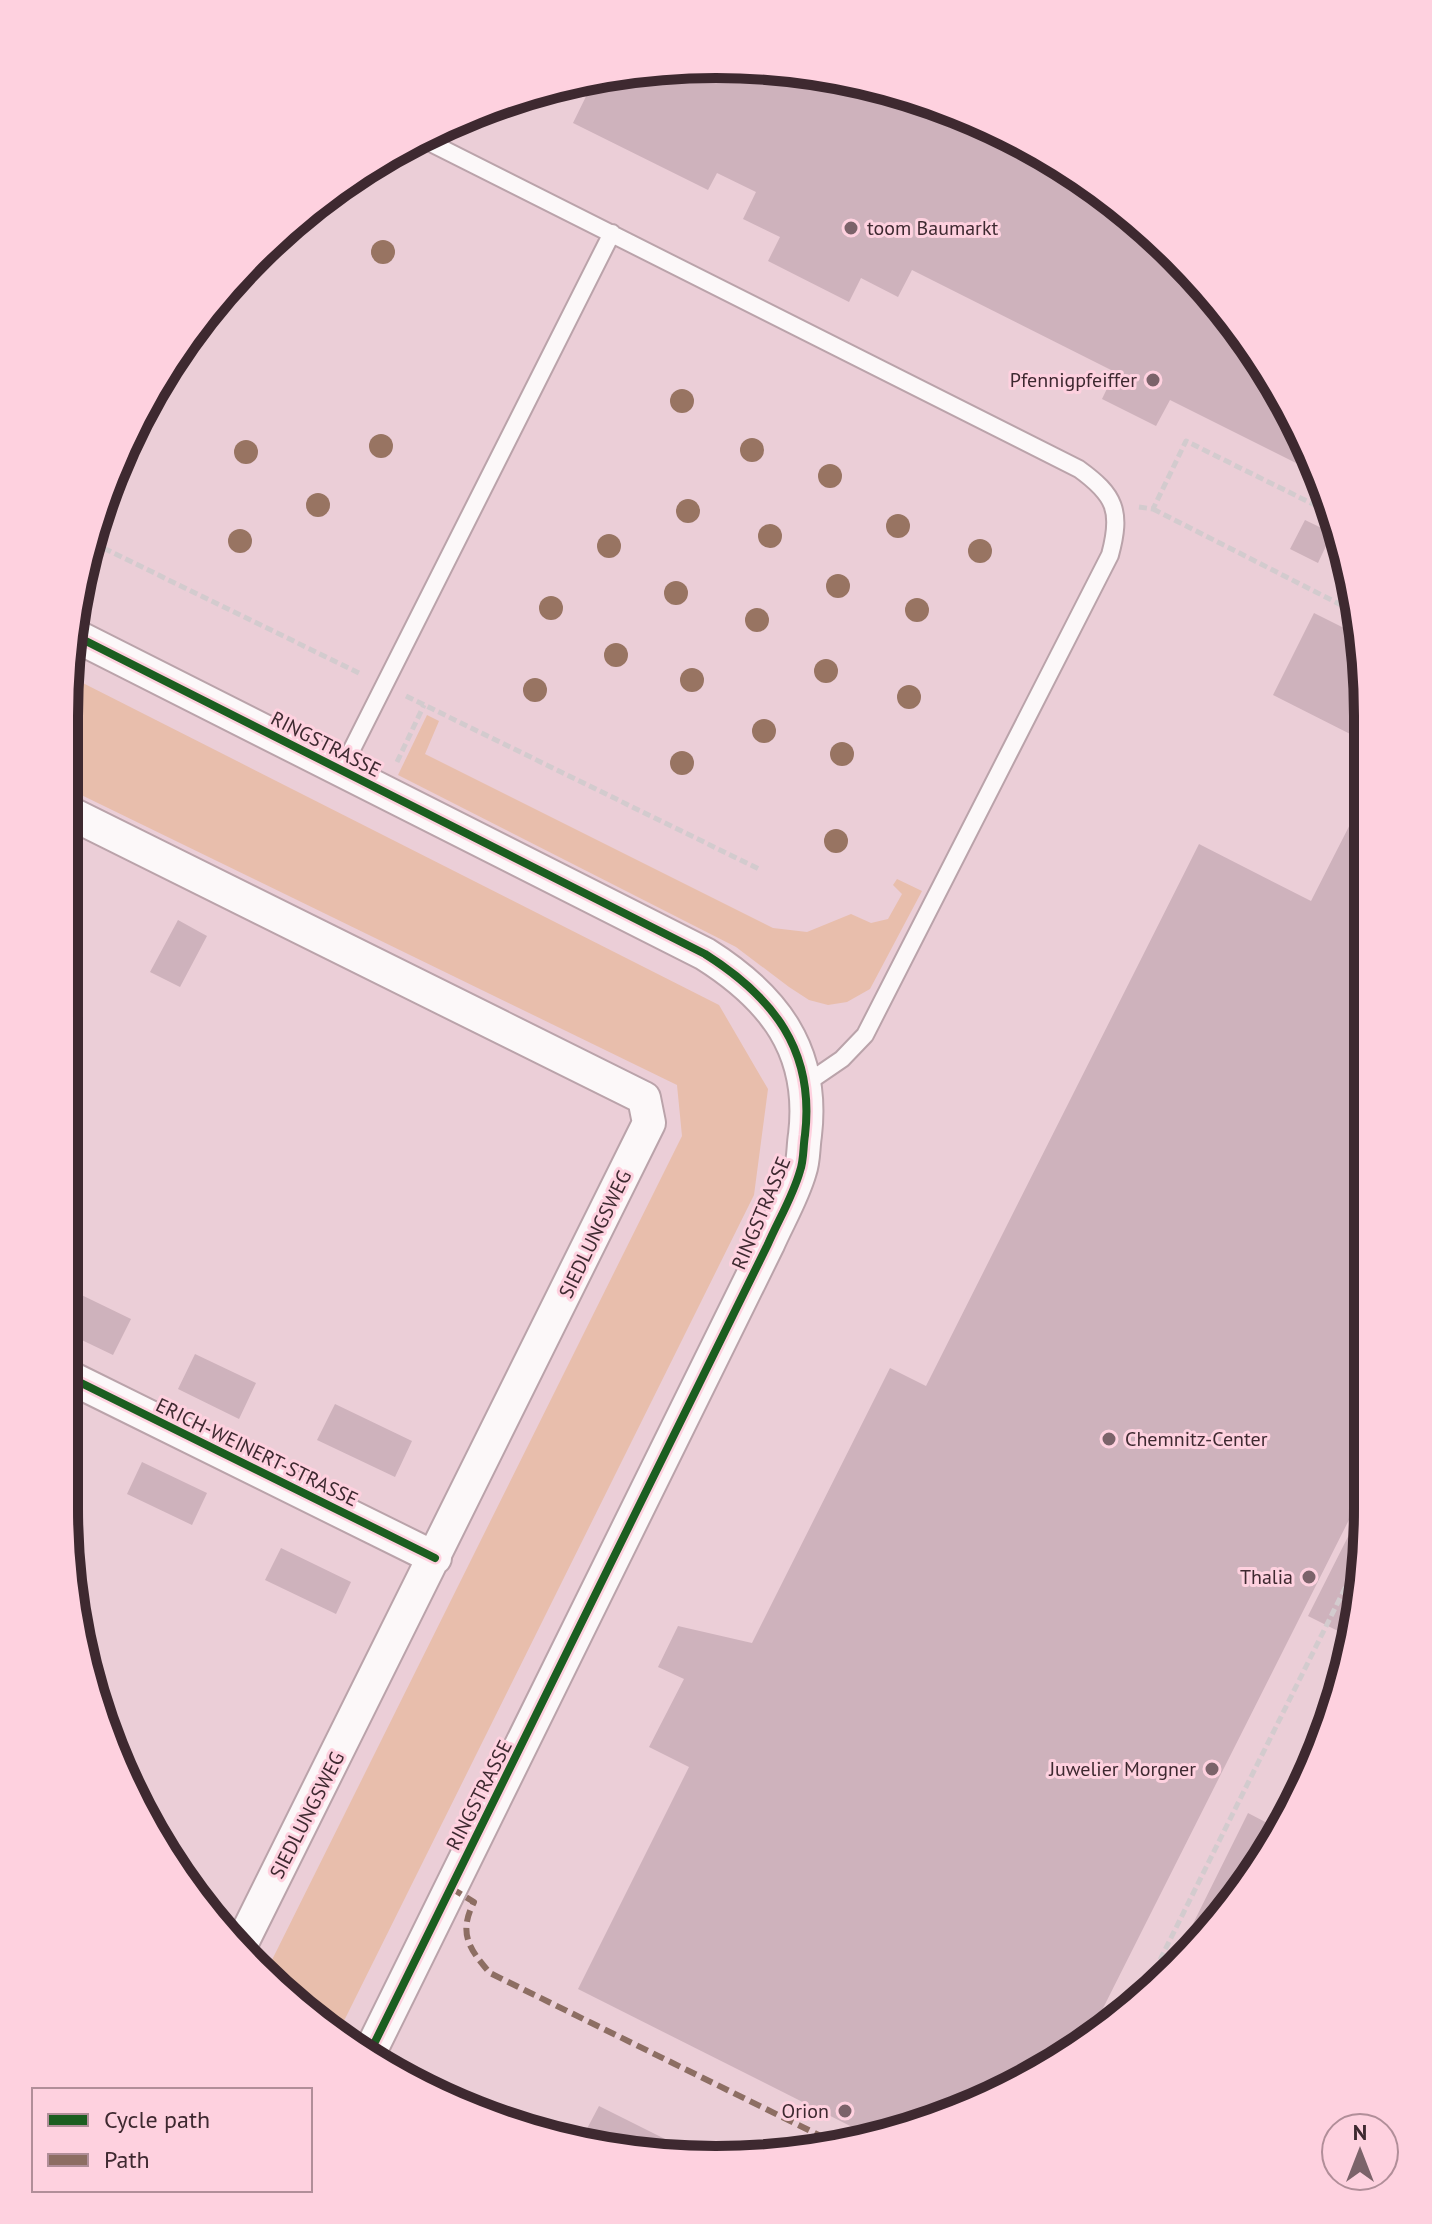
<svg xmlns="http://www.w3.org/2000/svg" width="1432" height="2224" viewBox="0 0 1432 2224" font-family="'PT Sans',sans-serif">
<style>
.green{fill:#e8beac}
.building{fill:#ceb2bc}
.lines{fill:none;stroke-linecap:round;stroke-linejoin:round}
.service-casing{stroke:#baa3aa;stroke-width:20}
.minor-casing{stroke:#baa3aa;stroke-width:36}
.path{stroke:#d3cbce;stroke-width:5;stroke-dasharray:8 4;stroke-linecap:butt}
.service{stroke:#fcf8f9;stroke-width:16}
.minor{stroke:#fcf8f9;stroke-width:32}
.quiet{stroke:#8d6e63;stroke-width:6;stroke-dasharray:12 6;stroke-linecap:butt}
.cycleway-casing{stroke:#fed1df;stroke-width:13}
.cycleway{stroke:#1b5e20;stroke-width:8}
.tree{fill:#987462}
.poi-dot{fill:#7b636a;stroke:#fed1df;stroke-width:3}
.labels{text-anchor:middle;stroke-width:6;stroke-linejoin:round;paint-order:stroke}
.poi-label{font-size:20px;fill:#3e2930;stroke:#fed1df;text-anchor:end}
.street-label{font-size:20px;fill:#3e2930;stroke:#fed1df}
.rim{fill:none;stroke:#3e2930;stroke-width:10}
</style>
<rect width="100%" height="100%" fill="#ebced7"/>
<path class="green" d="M 69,676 L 719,1005 L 768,1089 L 754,1195 L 337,2035 L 319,2025 L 267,1970 L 682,1136 L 677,1085 L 69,789 Z
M 427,715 L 439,721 L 425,754 L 773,928 L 807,932 L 851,914 L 871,923 L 888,919 L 902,894 L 893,885 L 897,879 L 922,891 L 870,989 L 847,1002 L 828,1005 L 809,1000 L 789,987 L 736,947 L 398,775 Z"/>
<path class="building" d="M 673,65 L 801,70 L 925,98 L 1042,151 L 1146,226 L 1233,319 L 1301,427 L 1322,484 L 1310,470 L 1170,400 L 1156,426 L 1102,399 L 1115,372 L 912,270 L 898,297 L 861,278 L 849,302 L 768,261 L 780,237 L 743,219 L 756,192 L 717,173 L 708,190 L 573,123 L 595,78 Z
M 1305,520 L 1332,533 L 1318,563 L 1290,549 Z
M 1314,613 L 1360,636 L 1367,674 L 1366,742 L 1273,695 Z
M 1366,793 L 1363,1492 L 1085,2044 L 1078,2050 L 885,2138 L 876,2139 L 578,1989 L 689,1767 L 649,1747 L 684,1679 L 658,1667 L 678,1626 L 752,1643 L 890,1368 L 926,1386 L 1199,844 L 1311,901 Z
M 178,920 L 207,936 L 180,987 L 150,972 Z
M 65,1287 L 131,1319 L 113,1355 L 65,1332 Z
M 195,1354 L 256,1383 L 239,1419 L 178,1389 Z
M 335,1404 L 412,1441 L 395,1477 L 317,1440 Z
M 142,1462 L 207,1493 L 192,1525 L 127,1494 Z
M 1363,1507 L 1362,1593 L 1350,1637 L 1308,1616 Z
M 281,1548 L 351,1582 L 336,1614 L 265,1580 Z
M 1248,1813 L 1275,1827 L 1206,1938 L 1179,1962 L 1175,1960 Z
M 599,2106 L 699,2156 L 674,2159 L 581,2140 Z"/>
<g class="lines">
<g class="service-casing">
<path id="service" d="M 419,137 L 1079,469 C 1115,495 1122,511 1110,555 L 865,1035 L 842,1059 L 804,1085
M 342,769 L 612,233"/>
</g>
<g class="minor-casing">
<path id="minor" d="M 70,633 L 705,954 C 773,997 815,1050 805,1135 C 803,1147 804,1160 800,1171 C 793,1196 778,1221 768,1244 L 370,2052
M 68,812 L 644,1098 L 649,1123 L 242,1943
M 65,1375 L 435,1558"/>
</g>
<path class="path" d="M 1139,507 L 1153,509 L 1186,441 L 1333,514
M 1153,509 L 1357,613
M 93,543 L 361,674
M 406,696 L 761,870
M 397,762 L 424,705
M 1144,1992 L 1363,1552"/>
<use href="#service" class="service"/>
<use href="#minor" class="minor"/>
<path class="quiet" d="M 451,1888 L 474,1902 C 458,1933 469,1949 490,1973 L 835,2143"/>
<g class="cycleway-casing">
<path id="cycleway" d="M 70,633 L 705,954 C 773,997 815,1050 805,1135 C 803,1147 804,1160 800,1171 C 793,1196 778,1221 768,1244 L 370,2052
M 65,1375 L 435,1558"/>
</g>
<use href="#cycleway" class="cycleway"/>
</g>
<g class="tree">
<circle cx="383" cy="252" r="12"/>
<circle cx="682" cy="401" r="12"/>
<circle cx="381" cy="446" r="12"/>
<circle cx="752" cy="450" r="12"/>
<circle cx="246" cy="452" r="12"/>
<circle cx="830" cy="476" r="12"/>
<circle cx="318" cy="505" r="12"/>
<circle cx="688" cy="511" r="12"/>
<circle cx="898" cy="526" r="12"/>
<circle cx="770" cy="536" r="12"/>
<circle cx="240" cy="541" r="12"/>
<circle cx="609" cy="546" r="12"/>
<circle cx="980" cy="551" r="12"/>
<circle cx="838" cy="586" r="12"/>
<circle cx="676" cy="593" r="12"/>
<circle cx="551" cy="608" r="12"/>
<circle cx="917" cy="610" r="12"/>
<circle cx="757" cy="620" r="12"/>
<circle cx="616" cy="655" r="12"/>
<circle cx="826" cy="671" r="12"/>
<circle cx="692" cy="680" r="12"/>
<circle cx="535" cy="690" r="12"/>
<circle cx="909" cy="697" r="12"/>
<circle cx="764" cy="731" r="12"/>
<circle cx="842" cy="754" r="12"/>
<circle cx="682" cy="763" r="12"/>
<circle cx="836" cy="841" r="12"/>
</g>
<g class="poi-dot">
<circle cx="851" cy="228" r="8"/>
<circle cx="1153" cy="380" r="8"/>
<circle cx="1109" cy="1439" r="8"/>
<circle cx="1309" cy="1577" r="8"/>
<circle cx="1212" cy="1769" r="8"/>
<circle cx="845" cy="2111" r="8"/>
</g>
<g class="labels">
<g class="poi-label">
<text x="867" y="235" text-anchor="start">toom Baumarkt</text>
<text x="1137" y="387">Pfennigpfeiffer</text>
<text x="1125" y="1446" text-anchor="start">Chemnitz-Center</text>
<text x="1293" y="1584">Thalia</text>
<text x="1196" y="1776">Juwelier Morgner</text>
<text x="829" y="2118">Orion</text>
</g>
<g class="street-label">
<text transform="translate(326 744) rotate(27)" y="7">RINGSTRASSE</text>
<text transform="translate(761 1213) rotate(-67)" y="7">RINGSTRASSE</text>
<text transform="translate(595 1234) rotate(-64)" y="7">SIEDLUNGSWEG</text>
<text transform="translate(257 1452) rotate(26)" y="7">ERICH-WEINERT-STRASSE</text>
<text transform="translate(479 1795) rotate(-63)" y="7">RINGSTRASSE</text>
<text transform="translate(307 1815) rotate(-63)" y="7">SIEDLUNGSWEG</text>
</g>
</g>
<path d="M0 0H1432V2224H0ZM716 78H716A638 638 0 0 1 1354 716V1508A638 638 0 0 1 716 2146H716A638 638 0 0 1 78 1508V716A638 638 0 0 1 716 78Z" fill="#fed1df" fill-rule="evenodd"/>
<path class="rim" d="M716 78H716A638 638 0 0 1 1354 716V1508A638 638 0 0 1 716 2146H716A638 638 0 0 1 78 1508V716A638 638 0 0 1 716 78Z"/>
<rect x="32" y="2088" width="280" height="104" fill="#fed1df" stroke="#b18e99" stroke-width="2"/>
<rect x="48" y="2114" width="40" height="12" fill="#1b5e20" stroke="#b18e99" stroke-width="2"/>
<text x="104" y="2128" font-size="24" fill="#3e2930">Cycle path</text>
<rect x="48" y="2154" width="40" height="12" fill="#8d6e63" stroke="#b18e99" stroke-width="2"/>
<text x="104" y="2168" font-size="24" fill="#3e2930">Path</text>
<g transform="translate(1360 2152)"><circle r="38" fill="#fed1df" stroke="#b18e99" stroke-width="2"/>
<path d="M0-6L14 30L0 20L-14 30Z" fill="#7b636a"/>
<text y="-12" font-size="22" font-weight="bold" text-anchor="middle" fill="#3e2930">N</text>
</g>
</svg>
